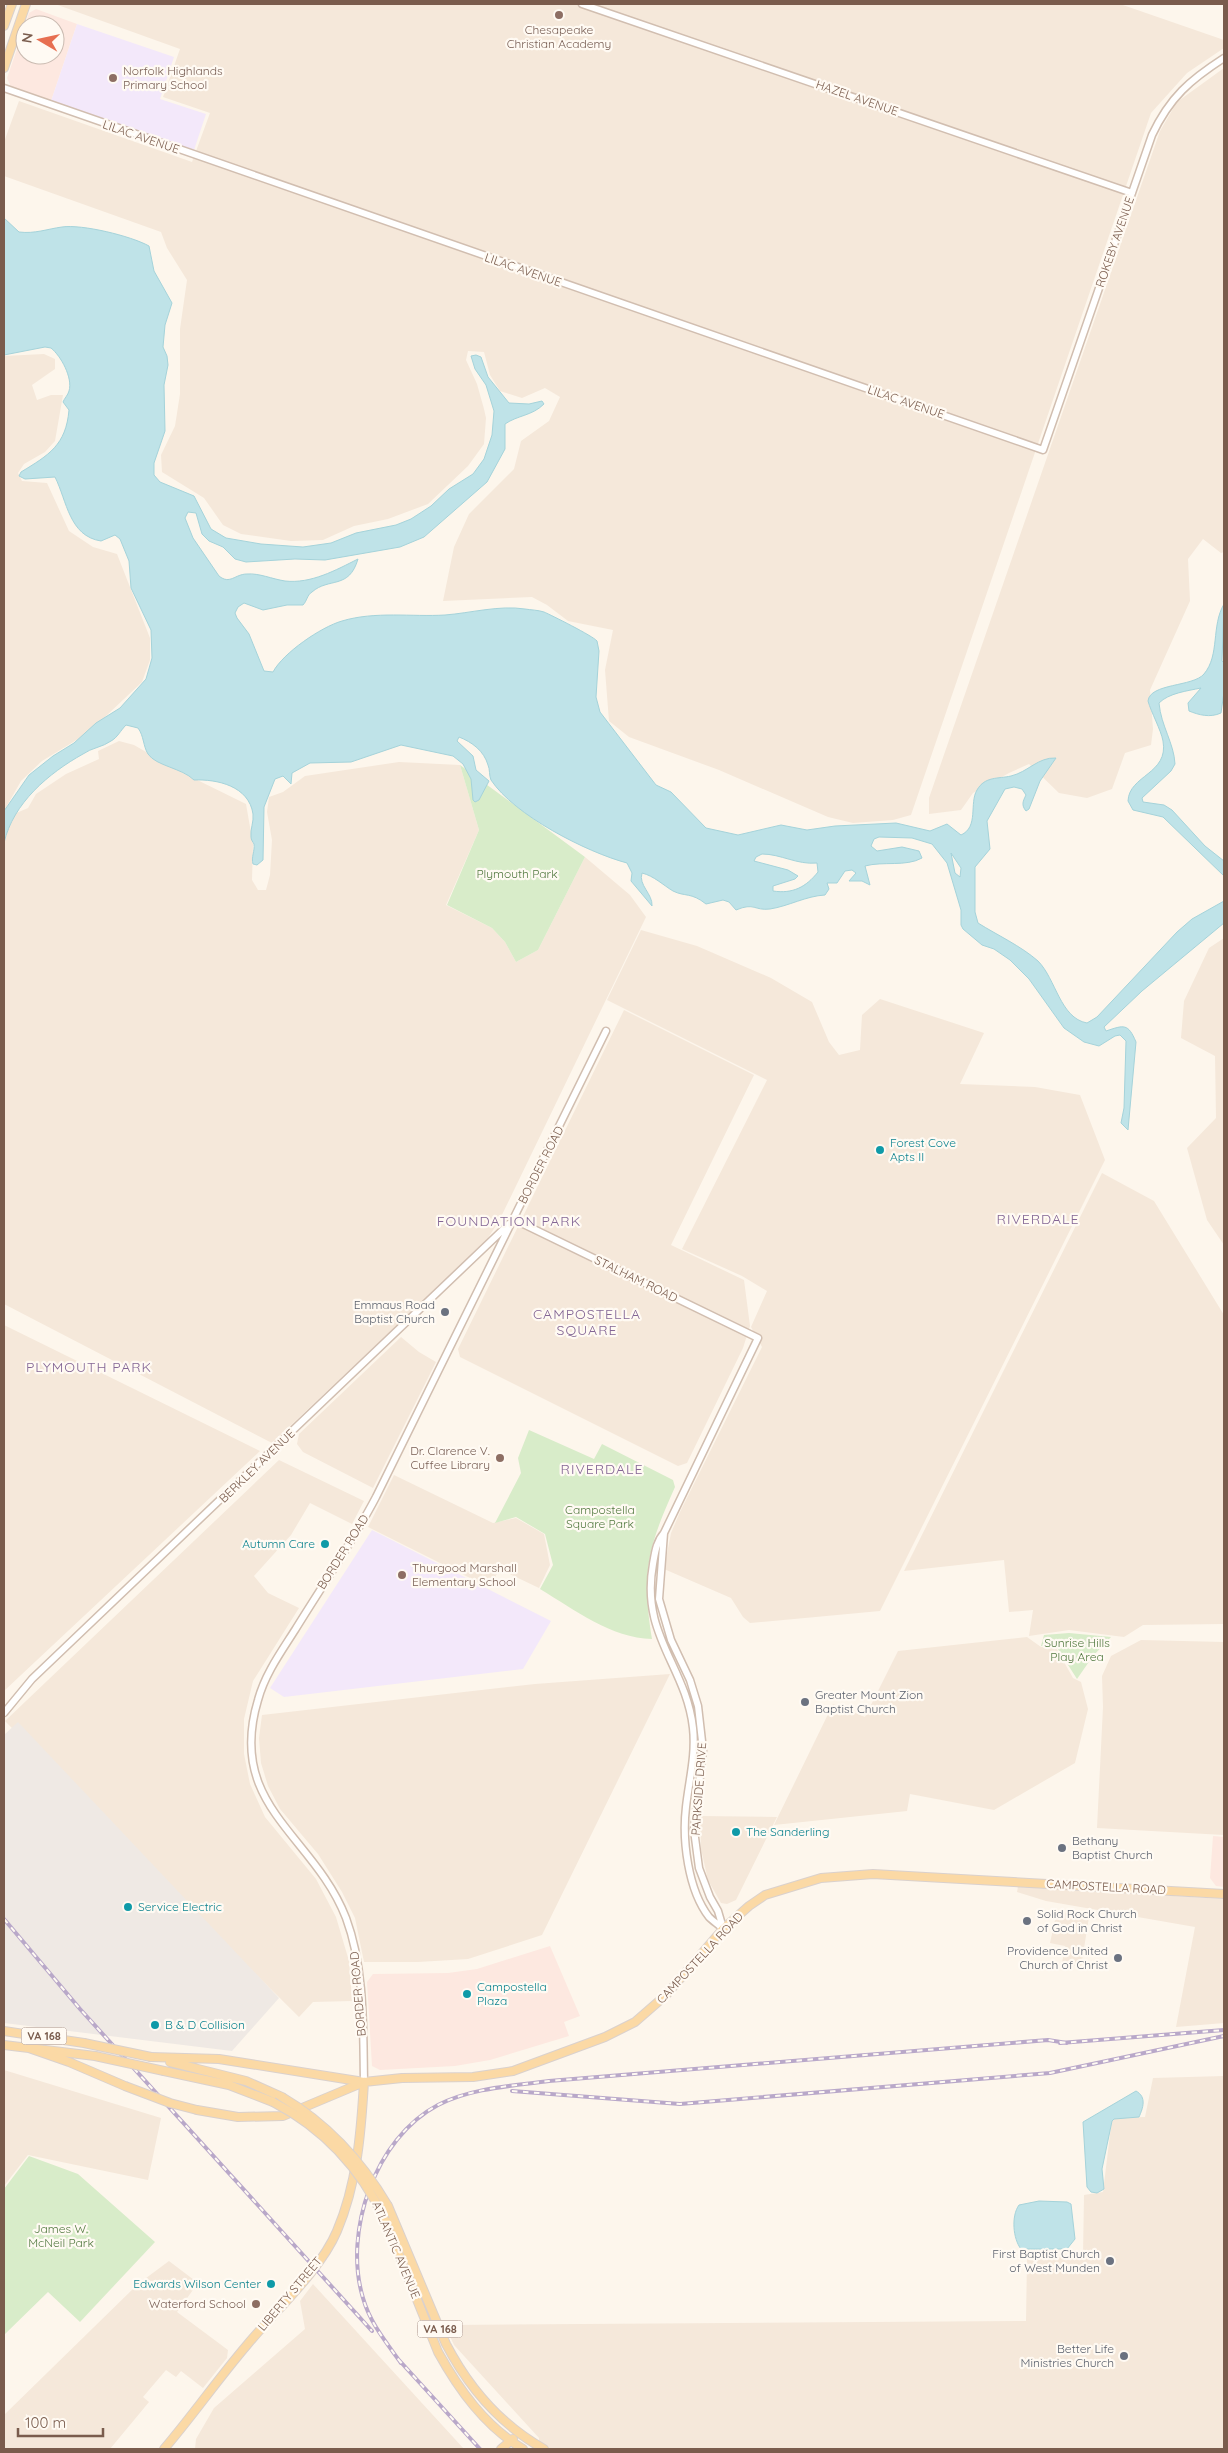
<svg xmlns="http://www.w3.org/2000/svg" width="1228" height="2453" viewBox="0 0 1228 2453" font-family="Quicksand,sans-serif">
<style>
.residential{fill:#f5e8da}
.commercial{fill:#fde8e0}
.industrial{fill:#efe9e4}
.education{fill:#f3e8fa}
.green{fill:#d8ecc9}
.water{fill:#bfe3e8;stroke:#a5d3da;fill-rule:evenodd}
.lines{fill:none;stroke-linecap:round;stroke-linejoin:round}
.minor-casing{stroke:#d1beb0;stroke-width:9}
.major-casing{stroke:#dad1cd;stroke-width:10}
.minor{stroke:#fff;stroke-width:6}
.major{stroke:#fbd9a5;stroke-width:8}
.rail-casing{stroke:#b9a8c9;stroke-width:4}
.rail{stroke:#fffaf3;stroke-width:2;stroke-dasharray:5.5;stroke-linecap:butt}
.major-bridge-casing{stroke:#dad1cd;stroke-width:10;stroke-linecap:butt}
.major-bridge{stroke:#fbd9a5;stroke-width:8}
.education-dot{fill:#8d6e63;stroke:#fffaf3;stroke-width:2}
.culture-dot{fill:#0f9aa8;stroke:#fffaf3;stroke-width:2}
.worship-dot{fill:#6b7280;stroke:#fffaf3;stroke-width:2}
.labels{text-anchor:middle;stroke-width:4.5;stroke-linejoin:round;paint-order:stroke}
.shield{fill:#fffaf3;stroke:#a28b7f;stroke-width:1}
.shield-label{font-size:11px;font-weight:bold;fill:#7a5c4d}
.education-label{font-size:12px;fill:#785e54;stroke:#fffaf3;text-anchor:start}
.street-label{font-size:12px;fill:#7a5c4d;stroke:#fffaf3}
.park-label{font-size:12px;fill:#537a41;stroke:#fffaf3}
.culture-label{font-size:12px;fill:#0d838f;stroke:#fffaf3;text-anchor:start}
.worship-label{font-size:12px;fill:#5b616d;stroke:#fffaf3;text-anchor:end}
.neighbourhood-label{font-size:14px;letter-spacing:1px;fill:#846695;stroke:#fffaf3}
</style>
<rect width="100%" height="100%" fill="#fdf6ec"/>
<path class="residential" d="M 55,4 L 1120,4 L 1224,40 L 1224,48 L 1187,73 L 1151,113 L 911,815 L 893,820 L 853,823 L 828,817 L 719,770 L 629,737 L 609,721 L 605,670 L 613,630 L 568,621 L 547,605 L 532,597 L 443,601 L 454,547 L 469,514 L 514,469 L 521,441 L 549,421 L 560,397 L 545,388 L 522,398 L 500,391 L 490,375 L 484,352 L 468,351 L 466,360 L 477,384 L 484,409 L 486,418 L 484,444 L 468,466 L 428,504 L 388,519 L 354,526 L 323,540 L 291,541 L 241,534 L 223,525 L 204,498 L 162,472 L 161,455 L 175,426 L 180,394 L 180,329 L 187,280 L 167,248 L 161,232 L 4,176 L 4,142 L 19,101 L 192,162 L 210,113 L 163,97 L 180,49 Z
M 1224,68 L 1224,552 L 1221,553 L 1203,539 L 1188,559 L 1190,601 L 1150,690 L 1153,729 L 1151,745 L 1125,753 L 1112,789 L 1087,798 L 1059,793 L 1029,764 L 1009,773 L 973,793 L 961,810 L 929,814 L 929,798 L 1160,131 L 1177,102 Z
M 44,354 L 55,359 L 55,369 L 32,385 L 37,400 L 51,395 L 63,395 L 55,441 L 45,452 L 24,464 L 18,473 L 22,481 L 47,483 L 69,531 L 93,547 L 117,554 L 150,638 L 150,660 L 142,682 L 88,733 L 42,761 L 21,781 L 4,811 L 4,356 Z
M 119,741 L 134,745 L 181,772 L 246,804 L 253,844 L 252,880 L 258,890 L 266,890 L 270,875 L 272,840 L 267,812 L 269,797 L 283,792 L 305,776 L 399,762 L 460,765 L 479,830 L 446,905 L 492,928 L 505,942 L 516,962 L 538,950 L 585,857 L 630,895 L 646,917 L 499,1221 L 486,1241 L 272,1443 L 4,1304 L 4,838 L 14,814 L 28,808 L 36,794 L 66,774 L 99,759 L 98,751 Z
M 641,930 L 697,946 L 771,978 L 812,1002 L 829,1042 L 839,1055 L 860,1050 L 862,1015 L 880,999 L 984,1033 L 960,1084 L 1035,1087 L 1080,1095 L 1105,1160 L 880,1611 L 750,1623 L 743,1617 L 731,1598 L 664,1569 L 671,1533 L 680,1512 L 762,1347 L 751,1327 L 767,1291 L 742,1276 L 682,1249 L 767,1080 L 607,1000 Z
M 1224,938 L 1224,1245 L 1207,1220 L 1187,1148 L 1216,1118 L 1215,1056 L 1181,1038 L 1184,1001 L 1209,948 Z
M 624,1010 L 754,1075 L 671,1245 L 744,1280 L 750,1326 L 743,1348 L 687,1463 L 678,1466 L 460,1357 L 458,1349 Z
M 1102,1173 L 1154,1201 L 1224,1315 L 1224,1624 L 1143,1625 L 1124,1637 L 1069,1630 L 1029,1636 L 1033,1610 L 1009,1612 L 1004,1560 L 904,1571 Z
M 4,1325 L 260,1451 L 4,1691 Z
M 401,1337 L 419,1352 L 436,1362 L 373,1488 L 303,1452 L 297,1444 L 299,1434 Z
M 279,1460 L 364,1501 L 352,1524 L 310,1503 L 291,1535 L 254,1576 L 268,1593 L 299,1608 L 253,1681 L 244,1719 L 244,1754 L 250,1784 L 265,1817 L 316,1879 L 336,1917 L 349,1961 L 352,2001 L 313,2002 L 299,2017 L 190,1909 L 5,1721 Z
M 394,1475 L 493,1523 L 516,1518 L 544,1534 L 550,1565 L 539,1588 L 499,1569 L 490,1588 L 368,1527 Z
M 1027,1637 L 1041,1647 L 1055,1646 L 1073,1678 L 1081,1682 L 1088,1709 L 1075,1763 L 994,1810 L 910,1794 L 907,1811 L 774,1825 L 833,1704 L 865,1717 L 898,1651 Z
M 1141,1640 L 1224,1642 L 1224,1835 L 1097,1828 L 1103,1707 L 1102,1676 L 1111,1656 Z
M 670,1674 L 542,1935 L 468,1959 L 418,1962 L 364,1962 L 355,1918 L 342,1892 L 318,1854 L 280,1809 L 268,1786 L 261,1763 L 259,1738 L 262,1715 L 535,1684 Z
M 700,1816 L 777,1817 L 736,1900 L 727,1904 L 721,1903 L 708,1880 L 701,1849 Z
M 1018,1887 L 1224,1899 L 1224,2023 L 1176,2027 L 1195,1927 L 1046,1901 L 1017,1892 Z
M 1057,1911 L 1089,1917 L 1081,1967 L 1062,1963 L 1065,1946 L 1050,1943 Z
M 4,2070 L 161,2118 L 148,2180 L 28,2155 L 4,2186 Z
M 1224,2076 L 1224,2449 L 539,2449 L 539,2438 L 454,2345 L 447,2330 L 451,2325 L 1026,2321 L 1027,2259 L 1083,2256 L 1084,2195 L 1103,2192 L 1112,2118 L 1145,2117 L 1153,2078 Z
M 169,2261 L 198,2283 L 177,2312 L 228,2350 L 227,2358 L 203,2388 L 181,2371 L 176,2377 L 166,2370 L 143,2397 L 149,2402 L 110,2449 L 4,2449 L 4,2415 L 138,2284 Z
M 313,2284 L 464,2449 L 195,2449 L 196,2439 L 214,2408 L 305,2329 L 300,2301 Z"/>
<path class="commercial" d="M 36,9 L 77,24 L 51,101 L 11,87 L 7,78 L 25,26 L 25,55 L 55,55 L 55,25 L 25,25 L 29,13 Z
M 1213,1836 L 1224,1837 L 1224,1887 L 1216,1886 L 1210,1878 Z
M 550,1946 L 580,2016 L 564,2022 L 569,2036 L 490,2060 L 455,2066 L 380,2070 L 372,2066 L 367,1982 L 373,1974 L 448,1973 L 477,1969 Z"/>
<path class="industrial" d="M 18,1722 L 279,1998 L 232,2051 L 4,2023 L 4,1735 Z"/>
<path class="education" d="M 77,24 L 174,57 L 160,99 L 206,114 L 194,150 L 51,101 Z
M 372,1530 L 551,1621 L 523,1669 L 284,1697 L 270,1688 Z"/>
<path class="green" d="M 460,765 L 585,857 L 538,950 L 516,962 L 505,942 L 492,928 L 447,905 L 479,830 Z
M 529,1430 L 594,1459 L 602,1444 L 673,1480 L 675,1487 C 648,1547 641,1572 652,1639 C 611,1638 575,1610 540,1589 L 553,1565 L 545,1534 L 516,1517 L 495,1523 L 521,1473 L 518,1458 Z
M 1069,1633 L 1111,1637 L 1093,1656 L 1077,1679 L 1056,1646 L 1041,1646 L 1044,1635 Z
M 29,2156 L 78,2174 L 155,2242 L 80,2322 L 48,2292 L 4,2335 L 4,2189 Z"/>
<path class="water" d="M 4,218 L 19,232 C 35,234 47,229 62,227 C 82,224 131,236 149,246 L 154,271 L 172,303 L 165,325 L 163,347 L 167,356 L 168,365 L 164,385 L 165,431 L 154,463 L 154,475 L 160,482 L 194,496 L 211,529 L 226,538 L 261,544 L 303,547 L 331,543 L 356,533 L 396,525 L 411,519 L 431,506 L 449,489 L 473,474 L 484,459 L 492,435 L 494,411 L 486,385 L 475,369 L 471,356 L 476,355 L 481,357 L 488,377 L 509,403 L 529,404 L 542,401 L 544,404 C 532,416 518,415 505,424 L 505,449 L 487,482 L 424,537 L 400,547 L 325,560 L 295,559 L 246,562 L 235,559 L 223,547 L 209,541 L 202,534 L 196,513 L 188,512 L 185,518 L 193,538 L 219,576 C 230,585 235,574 247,574 C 259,573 272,579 285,581 C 311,584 336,570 358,559 C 349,590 329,577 312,592 C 307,595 307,601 303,605 L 287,605 L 263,610 L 244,603 L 238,607 L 235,613 L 237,618 L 249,634 L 264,671 L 273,672 C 283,653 321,627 342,621 C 375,611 412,617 445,615 C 471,613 499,605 525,609 C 531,610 538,610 544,612 C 551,615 593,636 597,641 L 599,651 L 596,697 L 600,712 L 656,785 L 671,792 L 706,828 L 738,835 L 781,825 L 807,830 L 835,826 L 896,823 L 930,831 L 947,824 L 961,835 C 979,827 969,803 977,790 C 985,776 998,779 1011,776 C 1028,772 1038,757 1056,758 L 1040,781 L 1029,809 L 1026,811 C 1021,805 1023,801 1026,795 L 1022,789 L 1014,787 L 1005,789 L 987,821 L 990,849 L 975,867 L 975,912 L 978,923 C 997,935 1021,946 1038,961 C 1056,979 1060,1018 1087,1023 L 1097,1017 L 1177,932 L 1192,919 L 1224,901 L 1224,923 L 1142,991 L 1104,1027 L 1106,1031 C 1124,1025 1128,1023 1136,1042 L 1128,1130 L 1121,1123 L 1124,1108 L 1126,1041 L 1120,1035 L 1115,1036 L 1099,1046 L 1084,1042 L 1064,1028 L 1029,979 L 1010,960 L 994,949 L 982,945 L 963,929 L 961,925 L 961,910 L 947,863 L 932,844 L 912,838 L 879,837 L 874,839 L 871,846 L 877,851 L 902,847 L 919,851 L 922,858 C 906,867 883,861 865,866 L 870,885 L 862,881 L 849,881 L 856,873 L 852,870 L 845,871 L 837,883 L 827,883 L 829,889 L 825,895 C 806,896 789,906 770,909 C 754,911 755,902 736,910 L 729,902 L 723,900 L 706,904 C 691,892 685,897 673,891 C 663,885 654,876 642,873 C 638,885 653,894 652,906 L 631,881 L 632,873 L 627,863 C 586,852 514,815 491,780 C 489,776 490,769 488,765 C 484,751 472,742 459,737 L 457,741 L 473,756 L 476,770 L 489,781 L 479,800 L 475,802 L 473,800 L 471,779 L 463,764 L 453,756 L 401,745 L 351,762 L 310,763 L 292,773 L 291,784 L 283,776 L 275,779 L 264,807 L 263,860 L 257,865 L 253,864 C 251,857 255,851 254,844 C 253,842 251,840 251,837 C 250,829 254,822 253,814 C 249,786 217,779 194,780 C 182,768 156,766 148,754 C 143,746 144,736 138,728 L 126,725 C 121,730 117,738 111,741 C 103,747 91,748 83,754 C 49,773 13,803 4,843 L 4,811 L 29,775 L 53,756 L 74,743 L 96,723 L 120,708 L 146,679 L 152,658 L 151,630 L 131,588 L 129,561 L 120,539 L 115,535 L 101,541 C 69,536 67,501 55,477 L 25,479 L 19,476 L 21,472 C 49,455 66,445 69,410 L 63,402 C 64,399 68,395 69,391 C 73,378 61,356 51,348 L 45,347 L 4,355 ZM 951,853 L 961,868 L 960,877 L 955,873 ZM 762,854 C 781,854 797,865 817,863 L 818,872 C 806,887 793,894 773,891 L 773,886 L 795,879 L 798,876 L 788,870 L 754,861 L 756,857 Z
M 1224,604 L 1222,661 L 1224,663 L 1224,692 L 1221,713 C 1210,718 1199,715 1189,711 L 1188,703 L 1201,688 C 1187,691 1169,693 1159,703 C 1161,726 1174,743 1175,764 L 1171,771 L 1142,798 L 1143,802 L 1164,805 L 1172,810 L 1205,846 L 1224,861 L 1224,876 L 1163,817 L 1133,810 L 1128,801 C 1129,775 1169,774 1163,741 C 1161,730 1151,712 1148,701 C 1150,683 1193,687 1204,674 C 1220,655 1211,626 1224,604 Z
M 1136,2091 C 1147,2097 1143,2108 1139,2117 L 1114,2119 L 1112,2121 L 1102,2169 L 1104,2189 L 1097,2193 L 1091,2192 L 1087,2187 L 1083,2122 Z
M 1039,2201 L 1067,2202 L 1071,2204 L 1075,2239 L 1067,2249 L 1021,2249 C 1013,2239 1011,2216 1019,2205 Z"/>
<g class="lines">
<g class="minor-casing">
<path id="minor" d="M 582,4 L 1132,193
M 4,88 L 1043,450 L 1152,135 C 1170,97 1190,80 1224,58
M 513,1219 L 758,1338 L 664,1533 C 656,1542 655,1553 653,1564 C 640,1635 686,1666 693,1728 C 696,1755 689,1780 686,1807 C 682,1840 688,1890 709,1917 C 713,1921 719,1925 723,1929
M 664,1533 L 659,1599 L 671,1640 L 690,1680 L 698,1706 L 703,1750 L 694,1830 L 699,1868 L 710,1897 L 718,1911 L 723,1928
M 4,1713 L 32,1679 L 509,1224
M 364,2082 C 363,2028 365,1969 346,1918 C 314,1835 226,1806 258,1700 C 265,1674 281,1652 295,1630 C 322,1586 352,1543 376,1497 L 606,1031"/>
</g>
<g class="major-casing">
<path id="major" d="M 4,26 L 12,4
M 4,68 L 26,4
M 4,2031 L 84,2043
M 4,2045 L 95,2056
M 26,2047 L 69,2062 L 125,2086
M 151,2057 L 219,2059 L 364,2082 L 402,2078 L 473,2077 L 513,2071 L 605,2037 L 635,2022 L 666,1995 L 723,1929 L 749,1906 L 765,1895 L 821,1878 L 873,1874 L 1224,1894
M 170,2062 L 246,2081 L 282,2097
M 164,2071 L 229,2085 L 273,2102
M 197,2110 L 238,2117 L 283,2116 L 364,2082
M 388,2206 L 446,2344 C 469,2388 501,2425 544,2449
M 385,2220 L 438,2352 C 459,2390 485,2426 523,2449
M 164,2449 C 193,2415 218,2379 247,2345 C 275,2311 320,2271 337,2231 C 357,2184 361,2133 364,2082
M 501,2449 L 513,2439"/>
</g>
<use href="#minor" class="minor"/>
<use href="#major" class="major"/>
<g class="rail-casing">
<path id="rail" d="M 4,1919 L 80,2009 L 372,2331
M 1060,2043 L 1224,2030
M 512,2091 L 680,2104 L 1050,2073 L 1224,2036
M 398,2359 L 480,2449
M 401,2363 C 386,2342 370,2323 363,2298 C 343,2232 375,2138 438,2105 C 471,2088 512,2086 549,2081 L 1048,2040 L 1067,2043"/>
</g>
<use href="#rail" class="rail"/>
<g class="major-bridge-casing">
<path id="major-bridge" d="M 84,2043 L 151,2057
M 95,2056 L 164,2071
M 125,2086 L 170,2103 L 197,2110
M 282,2097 C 328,2124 361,2160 388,2206
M 273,2102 C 323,2128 361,2169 385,2220"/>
</g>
<use href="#major-bridge" class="major-bridge"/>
</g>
<g class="education-dot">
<circle cx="559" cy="15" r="5"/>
<circle cx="113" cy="78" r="5"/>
<circle cx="500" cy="1458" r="5"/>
<circle cx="402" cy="1575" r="5"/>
<circle cx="256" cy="2304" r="5"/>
</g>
<g class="culture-dot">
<circle cx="880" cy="1150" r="5"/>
<circle cx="325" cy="1544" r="5"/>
<circle cx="736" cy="1832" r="5"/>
<circle cx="128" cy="1907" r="5"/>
<circle cx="467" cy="1994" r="5"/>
<circle cx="155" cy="2025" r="5"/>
<circle cx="271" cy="2284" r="5"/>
</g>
<g class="worship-dot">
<circle cx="445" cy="1312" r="5"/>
<circle cx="805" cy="1702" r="5"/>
<circle cx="1062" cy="1848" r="5"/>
<circle cx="1027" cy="1921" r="5"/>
<circle cx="1118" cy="1958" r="5"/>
<circle cx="1110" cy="2261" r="5"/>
<circle cx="1124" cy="2356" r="5"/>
</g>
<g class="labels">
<g class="shield">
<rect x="21.5" y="2027.5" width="45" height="17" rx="4"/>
<rect x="417.5" y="2320.5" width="45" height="17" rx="4"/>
</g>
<g class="shield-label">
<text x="44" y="2040">VA 168</text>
<text x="440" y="2333">VA 168</text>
</g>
<g class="education-label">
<text x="559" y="34" text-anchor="middle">Chesapeake<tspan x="559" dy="14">Christian Academy</tspan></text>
<text x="123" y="75">Norfolk Highlands<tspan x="123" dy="14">Primary School</tspan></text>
<text x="490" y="1455" text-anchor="end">Dr. Clarence V.<tspan x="490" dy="14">Cuffee Library</tspan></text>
<text x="412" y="1572">Thurgood Marshall<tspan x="412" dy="14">Elementary School</tspan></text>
<text x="246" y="2308" text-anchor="end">Waterford School</text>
</g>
<g class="street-label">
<text transform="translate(857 98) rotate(19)" y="4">HAZEL AVENUE</text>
<text transform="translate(141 137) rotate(19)" y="4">LILAC AVENUE</text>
<text transform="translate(1115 242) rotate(-71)" y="4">ROKEBY AVENUE</text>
<text transform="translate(523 270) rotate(19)" y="4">LILAC AVENUE</text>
<text transform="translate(906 402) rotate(19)" y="4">LILAC AVENUE</text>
<text transform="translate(541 1165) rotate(-63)" y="4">BORDER ROAD</text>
<text transform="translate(636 1279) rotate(26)" y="4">STALHAM ROAD</text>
<text transform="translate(257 1466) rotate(-44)" y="4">BERKLEY AVENUE</text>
<text transform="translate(343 1552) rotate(-58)" y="4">BORDER ROAD</text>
<text transform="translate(699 1789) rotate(-86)" y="4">PARKSIDE DRIVE</text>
<text transform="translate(1106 1887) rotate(3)" y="4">CAMPOSTELLA ROAD</text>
<text transform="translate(700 1958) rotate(-47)" y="4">CAMPOSTELLA ROAD</text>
<text transform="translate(358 1994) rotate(-95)" y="4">BORDER ROAD</text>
<text transform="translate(396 2250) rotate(67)" y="4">ATLANTIC AVENUE</text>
<text transform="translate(290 2294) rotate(-50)" y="4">LIBERTY STREET</text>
</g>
<g class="park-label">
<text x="517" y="878">Plymouth Park</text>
<text x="600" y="1514">Campostella<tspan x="600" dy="14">Square Park</tspan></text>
<text x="1077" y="1647">Sunrise Hills<tspan x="1077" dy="14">Play Area</tspan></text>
<text x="61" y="2233">James W.<tspan x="61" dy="14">McNeil Park</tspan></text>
</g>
<g class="culture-label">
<text x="890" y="1147">Forest Cove<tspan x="890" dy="14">Apts II</tspan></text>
<text x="315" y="1548" text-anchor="end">Autumn Care</text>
<text x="746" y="1836">The Sanderling</text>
<text x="138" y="1911">Service Electric</text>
<text x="477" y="1991">Campostella<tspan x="477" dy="14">Plaza</tspan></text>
<text x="165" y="2029">B &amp; D Collision</text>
<text x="261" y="2288" text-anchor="end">Edwards Wilson Center</text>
</g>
<g class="worship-label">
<text x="435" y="1309">Emmaus Road<tspan x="435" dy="14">Baptist Church</tspan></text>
<text x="815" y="1699" text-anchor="start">Greater Mount Zion<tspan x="815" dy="14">Baptist Church</tspan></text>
<text x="1072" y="1845" text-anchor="start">Bethany<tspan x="1072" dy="14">Baptist Church</tspan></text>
<text x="1037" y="1918" text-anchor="start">Solid Rock Church<tspan x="1037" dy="14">of God in Christ</tspan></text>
<text x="1108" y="1955">Providence United<tspan x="1108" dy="14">Church of Christ</tspan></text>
<text x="1100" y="2258">First Baptist Church<tspan x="1100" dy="14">of West Munden</tspan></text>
<text x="1114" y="2353">Better Life<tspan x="1114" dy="14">Ministries Church</tspan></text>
</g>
<g class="neighbourhood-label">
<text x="1038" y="1224">RIVERDALE</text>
<text x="509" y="1226">FOUNDATION PARK</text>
<text x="587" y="1319">CAMPOSTELLA<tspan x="587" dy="16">SQUARE</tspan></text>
<text x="89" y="1372">PLYMOUTH PARK</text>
<text x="602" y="1474">RIVERDALE</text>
</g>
</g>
<rect width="1228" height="2453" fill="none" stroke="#7a5c4d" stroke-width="10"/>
<g transform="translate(40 40) rotate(279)"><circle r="24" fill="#fffaf3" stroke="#cabbb1"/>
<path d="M0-4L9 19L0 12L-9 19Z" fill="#e76f51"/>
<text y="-8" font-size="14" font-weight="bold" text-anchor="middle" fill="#7a5c4d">N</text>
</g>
<path d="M18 2428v8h85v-8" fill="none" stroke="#7a5c4d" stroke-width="2.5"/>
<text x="25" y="2428" font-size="15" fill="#7a5c4d" stroke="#fffaf3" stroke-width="4" paint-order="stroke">100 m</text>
</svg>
